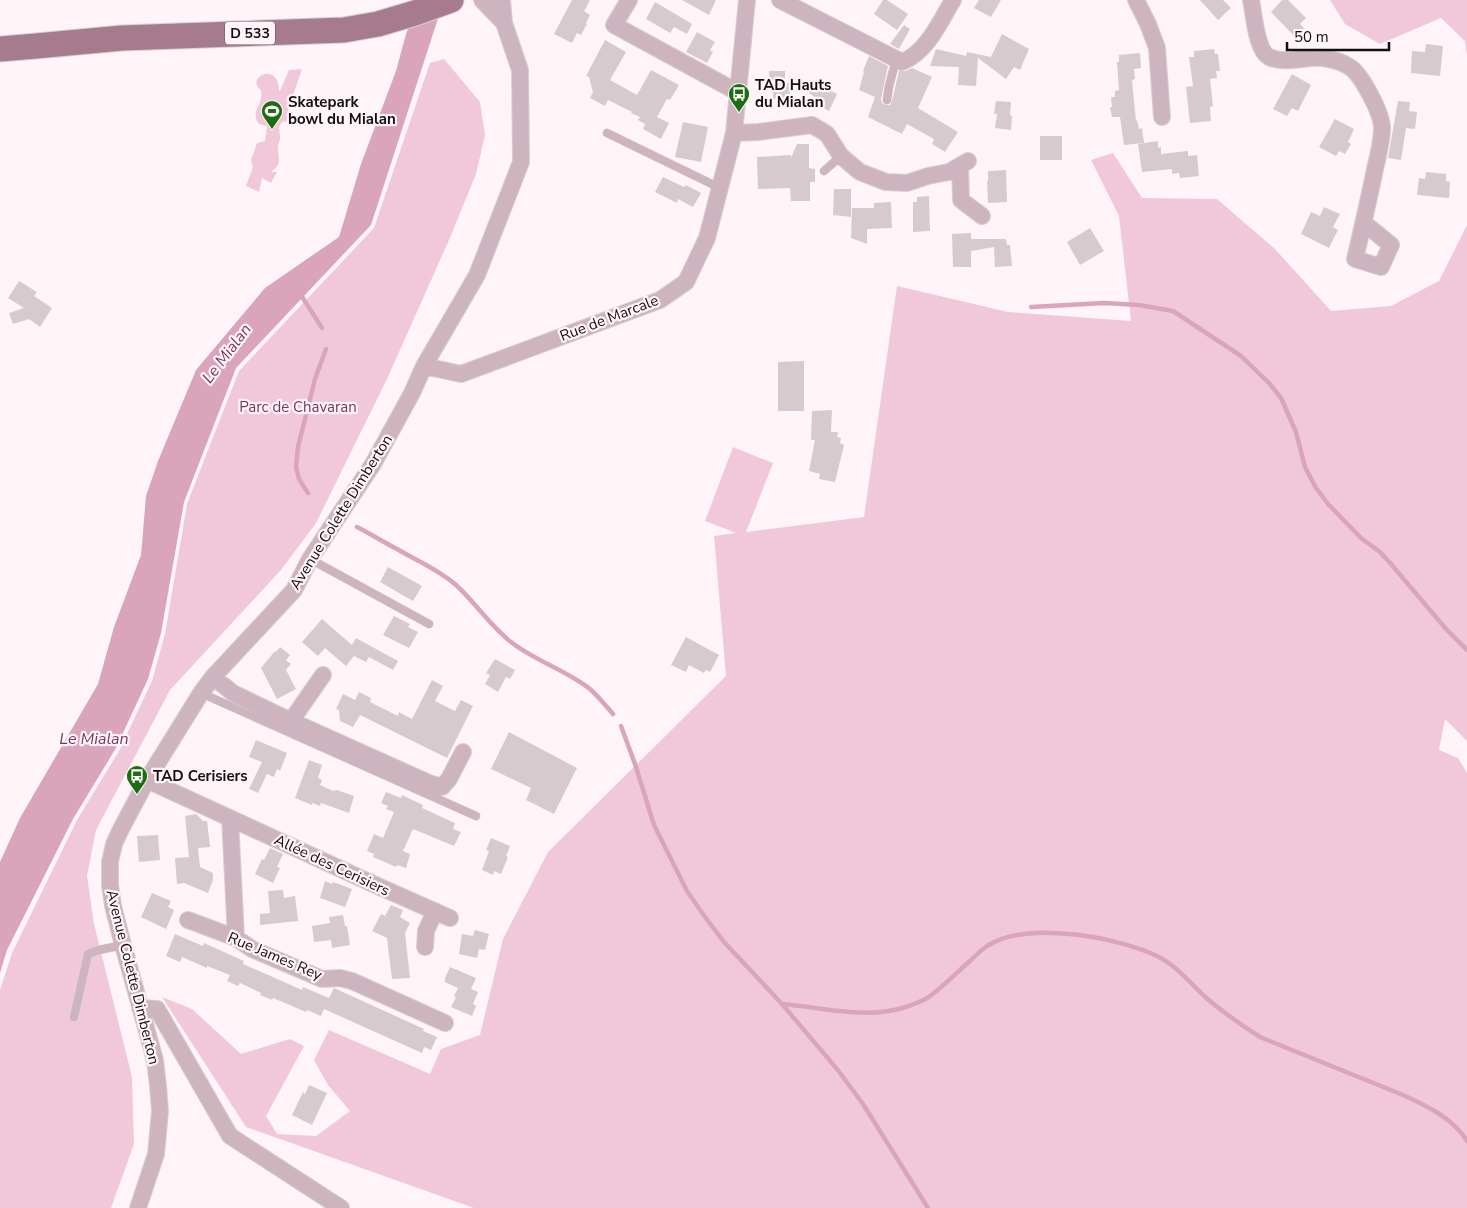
<svg xmlns="http://www.w3.org/2000/svg" width="1467" height="1208" viewBox="0 0 1467 1208" font-family="'Nunito Sans',sans-serif">
<style>
.green{fill:#f1c8d9}
.water{fill:#daa4bb}
.lines{fill:none;stroke-linecap:round;stroke-linejoin:round}
.stream{stroke:#daa4bb;stroke-width:4.5}
.building{fill:#d6cacf}
.service-casing{stroke:#d9cfd3;stroke-width:9}
.minor-casing{stroke:#d9cfd3;stroke-width:18}
.primary-casing{stroke:#d9cfd3;stroke-width:27}
.service{stroke:#cdb4be;stroke-width:8}
.minor{stroke:#cdb4be;stroke-width:16}
.primary{stroke:#a67b8d;stroke-width:25}
.labels{text-anchor:middle;stroke-width:4.5;stroke-linejoin:round;paint-order:stroke}
.shield{fill:#fff4f8;stroke:#5a5456;stroke-width:1}
.shield-label{font-size:14px;font-weight:bold;fill:#130f10}
.poi-label{font-size:15px;font-weight:bold;fill:#130f10;stroke:#fff4f8;text-anchor:start}
.street-label{font-size:15px;fill:#130f10;stroke:#fff4f8}
.park-label{font-size:15px;fill:#783757;stroke:#fff4f8}
.water-label{font-size:16px;font-style:italic;fill:#7a3858;stroke:#fff4f8}
</style>
<rect width="100%" height="100%" fill="#fff4f8"/>
<path class="green" d="M 1330,0 L 1467,0 L 1467,57 L 1465,41 L 1441,18 L 1380,44 L 1345,24 Z
M 444,59 L 480,102 L 485,135 L 476,174 L 449,240 L 387,379 L 316,523 L 281,570 L 170,690 L 96,830 L 87,876 L 94,924 L 132,1077 L 134,1144 L 111,1208 L 0,1208 L 0,990 L 12,953 L 77,820 L 119,751 L 152,681 L 165,634 L 187,504 L 239,371 L 374,228 L 430,63 Z
M 302,69 L 288,110 L 293,112 L 289,123 L 284,121 C 277,126 279,128 280,135 C 281,139 278,144 278,147 C 278,160 283,163 271,172 L 277,172 L 271,183 L 262,178 L 259,192 L 246,186 L 253,167 L 251,160 L 257,143 L 265,141 L 267,126 L 259,124 C 249,110 264,107 261,90 C 244,78 279,60 279,91 L 280,91 L 289,70 Z
M 1113,153 L 1142,198 L 1217,199 L 1275,249 L 1331,311 L 1391,306 L 1439,281 L 1467,225 L 1467,741 L 1445,719 L 1439,750 L 1458,758 L 1467,773 L 1467,1208 L 474,1208 L 246,1127 L 162,997 L 192,1009 L 241,1054 L 290,1039 L 304,1046 L 266,1116 L 277,1134 L 316,1136 L 350,1111 L 328,1085 L 314,1060 L 329,1030 L 430,1074 L 441,1049 L 480,1035 L 503,939 L 548,852 L 726,676 L 714,536 L 736,533 L 705,521 L 733,447 L 773,463 L 746,532 L 864,517 L 897,286 L 1008,312 L 1131,321 L 1119,216 L 1091,160 Z"/>
<path class="water" d="M 420,0 L 444,0 L 371,225 L 236,368 L 184,502 L 161,633 L 148,679 L 116,748 L 73,819 L 7,950 L 0,973 L 0,862 L 20,818 L 98,684 L 114,627 L 141,555 L 146,496 L 158,461 L 196,370 L 265,288 L 339,237 L 361,164 L 396,71 L 406,34 Z"/>
<g class="lines">
<path class="stream" d="M 299,292 L 322,328
M 1031,307 L 1104,303 L 1139,305 L 1173,311 L 1241,356 L 1269,383 L 1281,398 L 1296,432 L 1305,467 L 1316,488 L 1328,504 L 1361,538 L 1380,552 L 1391,564 L 1446,629 L 1467,650
M 308,493 L 299,479 L 296,467 L 298,447 L 315,379 L 326,349
M 357,527 C 371,534 383,542 397,549 C 417,561 438,569 456,585 C 475,602 490,626 511,642 C 535,661 566,670 590,689 C 598,696 606,706 613,714
M 621,726 L 635,764 L 654,825 L 687,891 L 705,917 L 724,942 L 782,1004 L 837,1069 L 863,1104 L 928,1208
M 782,1004 C 822,1007 866,1020 906,1007 C 914,1004 924,1001 930,996 C 944,986 957,972 970,961 C 975,956 981,950 987,946 C 1028,920 1118,937 1159,957 C 1176,966 1189,981 1202,994 C 1219,1010 1240,1024 1260,1037 L 1403,1095 C 1427,1106 1453,1118 1467,1141"/>
</g>
<path class="building" d="M 572,0 L 590,0 L 584,11 L 590,15 L 586,23 L 587,24 L 581,35 L 577,33 L 572,43 L 554,34 Z
M 682,0 L 716,0 L 709,15 Z
M 883,0 L 887,0 L 908,14 L 897,30 L 874,14 Z
M 979,0 L 1001,0 L 991,17 L 974,8 Z
M 1200,0 L 1223,0 L 1231,8 L 1218,20 Z
M 1282,0 L 1288,0 L 1306,18 L 1300,24 L 1304,28 L 1296,38 L 1271,12 Z
M 655,2 L 692,24 L 687,34 L 674,27 L 670,33 L 646,19 Z
M 904,25 L 910,29 L 899,49 L 890,44 Z
M 697,32 L 715,42 L 710,50 L 713,52 L 707,63 L 686,52 Z
M 1002,34 L 1029,49 L 1020,70 L 1014,67 L 1006,79 L 978,58 L 976,86 L 958,85 L 959,67 L 930,66 L 936,49 L 966,56 L 967,52 L 991,57 Z
M 605,40 L 626,52 L 610,80 L 637,95 L 651,70 L 679,85 L 670,100 L 667,99 L 657,117 L 669,123 L 661,139 L 643,129 L 645,124 L 638,120 L 640,117 L 631,113 L 632,112 L 608,100 L 605,106 L 590,98 L 593,92 L 589,77 L 586,76 Z
M 1426,44 L 1443,46 L 1440,76 L 1411,73 L 1412,51 L 1425,52 Z
M 1214,49 L 1215,54 L 1218,54 L 1220,71 L 1216,71 L 1217,78 L 1210,79 L 1213,106 L 1210,107 L 1211,121 L 1190,123 L 1186,87 L 1193,86 L 1189,57 L 1194,57 L 1194,51 Z
M 1140,53 L 1141,68 L 1134,69 L 1135,79 L 1132,80 L 1136,121 L 1137,120 L 1139,129 L 1142,128 L 1144,143 L 1124,145 L 1120,117 L 1112,117 L 1110,107 L 1112,107 L 1111,97 L 1115,97 L 1115,91 L 1119,90 L 1117,62 L 1119,62 L 1119,55 Z
M 869,56 L 888,66 L 881,99 L 882,103 L 886,105 L 890,105 L 892,101 L 899,71 L 906,71 L 912,68 L 932,77 L 918,108 L 958,132 L 945,152 L 932,144 L 934,139 L 907,124 L 902,134 L 868,117 L 875,97 L 859,90 L 864,72 L 863,71 Z
M 769,71 L 785,71 L 785,83 L 790,83 L 790,99 L 773,99 L 773,91 L 770,91 Z
M 1292,74 L 1311,85 L 1298,111 L 1292,108 L 1287,116 L 1273,109 Z
M 814,82 L 837,94 L 829,111 L 813,103 L 815,97 L 809,93 Z
M 996,101 L 1011,102 L 1010,115 L 1012,116 L 1011,130 L 995,128 L 997,114 L 994,114 Z
M 1398,101 L 1410,102 L 1409,111 L 1417,112 L 1415,129 L 1406,128 L 1401,160 L 1388,158 Z
M 1335,119 L 1354,129 L 1348,142 L 1351,144 L 1345,154 L 1339,151 L 1336,156 L 1319,147 Z
M 683,122 L 708,127 L 701,162 L 675,157 Z
M 1040,136 L 1062,136 L 1062,160 L 1040,160 Z
M 1158,141 L 1158,148 L 1161,147 L 1161,154 L 1188,151 L 1188,156 L 1197,155 L 1199,176 L 1180,178 L 1179,173 L 1172,174 L 1172,169 L 1142,172 L 1138,144 Z
M 797,144 L 809,144 L 809,168 L 815,169 L 815,182 L 810,182 L 810,201 L 791,201 L 790,188 L 758,189 L 757,157 L 791,155 L 791,158 Z
M 1006,170 L 1007,202 L 988,203 L 987,181 L 988,181 L 988,171 Z
M 1426,172 L 1446,174 L 1446,181 L 1450,182 L 1449,198 L 1417,195 L 1419,178 L 1425,179 Z
M 663,177 L 684,187 L 686,185 L 701,193 L 693,207 L 678,199 L 677,203 L 655,192 Z
M 834,189 L 851,189 L 851,217 L 833,215 Z
M 929,196 L 930,231 L 913,232 L 913,202 L 917,202 L 917,197 Z
M 891,202 L 892,228 L 867,229 L 867,244 L 851,238 L 852,208 L 874,208 L 874,203 Z
M 1324,207 L 1340,214 L 1333,227 L 1338,230 L 1329,248 L 1301,234 L 1311,212 L 1320,216 Z
M 1090,228 L 1104,251 L 1080,265 L 1067,242 Z
M 971,233 L 971,239 L 1006,239 L 1007,245 L 1010,245 L 1012,266 L 995,267 L 994,247 L 971,251 L 971,267 L 953,267 L 952,234 Z
M 19,281 L 37,292 L 34,296 L 52,308 L 40,327 L 29,319 L 13,324 L 9,313 L 24,308 L 8,298 Z
M 804,361 L 804,411 L 778,411 L 778,362 Z
M 832,410 L 831,432 L 838,432 L 837,437 L 841,438 L 840,443 L 844,445 L 835,482 L 819,479 L 820,474 L 809,471 L 815,440 L 811,440 L 812,411 Z
M 388,567 L 422,586 L 413,601 L 380,582 Z
M 394,616 L 410,624 L 408,627 L 418,632 L 409,648 L 383,635 Z
M 322,619 L 352,645 L 356,638 L 398,661 L 393,670 L 369,657 L 366,662 L 354,656 L 346,666 L 325,648 L 318,656 L 302,642 Z
M 686,637 L 719,655 L 710,672 L 706,670 L 704,673 L 689,665 L 686,672 L 671,665 Z
M 280,647 L 290,655 L 286,660 L 291,664 L 286,670 L 296,689 L 277,699 L 261,668 L 275,651 L 276,652 Z
M 495,659 L 515,670 L 510,679 L 506,677 L 498,692 L 485,684 L 490,675 L 486,673 Z
M 432,680 L 443,686 L 435,701 L 455,711 L 461,700 L 473,706 L 447,758 L 360,715 L 353,727 L 340,721 L 339,710 L 336,709 L 343,694 L 355,700 L 359,692 L 371,698 L 370,702 L 398,716 L 399,712 L 412,719 Z
M 509,732 L 577,768 L 554,814 L 526,800 L 531,788 L 491,769 Z
M 256,740 L 287,753 L 280,771 L 277,769 L 274,777 L 267,774 L 258,793 L 249,789 L 262,762 L 249,757 Z
M 309,760 L 322,765 L 318,778 L 322,780 L 320,785 L 333,791 L 337,790 L 354,796 L 349,813 L 321,803 L 320,806 L 312,803 L 312,805 L 295,798 Z
M 386,792 L 401,798 L 402,795 L 423,805 L 422,808 L 455,823 L 453,829 L 461,832 L 454,846 L 413,829 L 403,851 L 410,854 L 406,868 L 397,865 L 396,867 L 373,857 L 374,854 L 367,851 L 374,834 L 383,838 L 394,812 L 386,809 L 388,806 L 381,803 Z
M 196,814 L 203,821 L 207,821 L 210,847 L 198,848 L 200,867 L 213,873 L 213,880 L 208,893 L 184,883 L 177,884 L 175,858 L 189,857 L 185,816 Z
M 158,835 L 160,860 L 139,862 L 137,836 Z
M 491,838 L 510,846 L 506,856 L 508,857 L 501,874 L 494,871 L 493,875 L 482,870 L 489,851 L 486,850 Z
M 270,848 L 283,854 L 277,867 L 280,868 L 273,883 L 255,874 L 262,859 L 264,860 Z
M 325,881 L 332,884 L 333,882 L 352,889 L 345,907 L 320,898 Z
M 283,890 L 284,898 L 295,896 L 298,921 L 260,925 L 260,914 L 270,913 L 268,891 Z
M 152,893 L 171,901 L 168,907 L 174,910 L 166,929 L 141,917 Z
M 391,905 L 403,910 L 400,917 L 410,923 L 405,933 L 410,978 L 392,979 L 387,938 L 372,931 L 381,914 L 385,916 Z
M 343,915 L 345,926 L 347,926 L 350,945 L 332,948 L 331,940 L 314,942 L 312,926 L 330,923 L 329,917 Z
M 475,930 L 489,934 L 485,950 L 479,949 L 477,958 L 459,954 L 462,934 L 473,936 Z
M 175,934 L 203,946 L 204,943 L 244,961 L 243,964 L 302,990 L 303,987 L 329,998 L 334,988 L 424,1029 L 423,1031 L 437,1037 L 431,1050 L 424,1047 L 422,1053 L 324,1009 L 321,1016 L 307,1010 L 306,1012 L 273,998 L 272,1000 L 260,995 L 261,993 L 240,983 L 238,986 L 227,981 L 230,975 L 207,966 L 207,968 L 182,957 L 180,962 L 166,956 Z
M 450,967 L 476,978 L 471,989 L 478,992 L 473,1004 L 476,1006 L 472,1016 L 451,1007 L 456,997 L 454,996 L 458,988 L 445,982 L 445,978 Z
M 309,1085 L 327,1093 L 312,1125 L 292,1115 L 303,1092 L 305,1094 Z"/>
<g class="lines">
<g class="service-casing">
<path id="service" d="M 887,100 L 889,86 L 896,60
M 607,133 L 720,188
M 824,171 L 841,156
M 310,559 L 429,624
M 201,693 L 476,816
M 74,1017 L 88,954 L 99,950 L 123,945"/>
</g>
<g class="minor-casing">
<path id="minor" d="M 482,0 L 504,23
M 629,0 L 614,25 L 739,93
M 780,0 L 902,62 C 927,52 940,22 953,0
M 1136,0 L 1148,24 L 1157,48 L 1162,117
M 1251,0 C 1254,14 1256,50 1269,57 C 1286,65 1306,56 1323,58 C 1330,59 1342,62 1348,66 C 1361,72 1382,114 1382,128 C 1382,141 1378,156 1375,169 C 1369,199 1362,229 1355,259 L 1381,267 L 1391,245 L 1364,223
M 734,133 L 758,132 L 812,125 L 827,134 L 841,156 L 860,172 L 886,182 L 907,183 L 928,176 L 949,172 L 968,161
M 960,167 L 961,200 L 982,216
M 424,366 L 461,374 L 660,300 L 686,282 L 707,238 L 734,133 L 747,0
M 213,677 L 233,693 L 291,721 L 429,783 L 442,787 L 449,779 L 463,752
M 291,721 L 323,675
M 147,780 L 371,883 L 450,918
M 230,818 L 236,938
M 188,920 L 236,938 L 252,949 L 322,979 L 340,978 L 352,981 L 445,1023
M 425,947 L 426,931 L 435,911
M 140,1008 L 157,1009 L 230,1136 L 341,1208
M 138,1208 L 156,1154 L 160,1111 L 158,1086 L 155,1060 L 123,945 L 113,906 L 110,885 L 110,862 L 114,844 L 121,829 L 147,780 L 201,693 L 213,677 L 294,590 L 310,559 L 373,464 L 412,393 L 424,366 L 477,275 L 521,162 L 520,70 L 504,23 L 502,0"/>
</g>
<g class="primary-casing">
<path id="primary" d="M 0,49 L 36,46 L 122,38 L 344,30 L 378,24 L 415,13 L 451,0"/>
</g>
<use href="#service" class="service"/>
<use href="#minor" class="minor"/>
<use href="#primary" class="primary"/>
</g>
<defs>
<g id="bus-pin" transform="scale(1.125)"><path d="M0 17L-7.5 6A9.5 9.5 0 1 1 7.5 6Z" fill="#1c6d13" stroke="#fff4f8"/><path d="M-5-6H5V4H4V6H2V4H-2V6H-4V4H-5ZM-3.5-4V0h7V-4ZM-3.5 1.2v1.5H-2V1.2ZM2 1.2v1.5H3.5V1.2Z" fill="#fff"/></g>
<g id="stadium-pin" transform="scale(1.125)"><path d="M0 17L-7.5 6A9.5 9.5 0 1 1 7.5 6Z" fill="#1c6d13" stroke="#fff4f8"/><path d="M0-5a6.5 5 0 1 0 0 10a6.5 5 0 1 0 0-10ZM-3.5-1.8h7v3.6h-7Z" fill="#fff"/></g>
</defs>
<g fill-rule="evenodd">
<use href="#bus-pin" x="739" y="94"/>
<use href="#stadium-pin" x="272" y="111"/>
<use href="#bus-pin" x="137" y="776"/>
</g>
<g class="labels">
<rect class="shield" x="225" y="21.5" width="50" height="23" rx="4"/>
<g class="shield-label">
<text x="250" y="38">D 533</text>
</g>
<g class="poi-label">
<text x="755" y="90">TAD Hauts<tspan x="755" dy="17">du Mialan</tspan></text>
<text x="288" y="107">Skatepark<tspan x="288" dy="17">bowl du Mialan</tspan></text>
<text x="153" y="781">TAD Cerisiers</text>
</g>
<g class="street-label">
<text transform="translate(609 318) rotate(-21)" y="5">Rue de Marcale</text>
<text transform="translate(341 512) rotate(-58)" y="5">Avenue Colette Dimberton</text>
<text transform="translate(332 865) rotate(25)" y="5">Allée des Cerisiers</text>
<text transform="translate(275 956) rotate(23)" y="5">Rue James Rey</text>
<text transform="translate(133 977) rotate(76)" y="5">Avenue Colette Dimberton</text>
</g>
<g class="park-label">
<text x="298" y="412">Parc de Chavaran</text>
</g>
<g class="water-label">
<text transform="translate(226 353) rotate(-53)" y="6">Le Mialan</text>
<text x="94" y="744">Le Mialan</text>
</g>
</g>
<path d="M1287 42v8h102v-8" fill="none" stroke="#130f10" stroke-width="2.5"/>
<text x="1294" y="42" font-size="15" fill="#130f10" stroke="#fff4f8" stroke-width="4" paint-order="stroke">50 m</text>
</svg>
